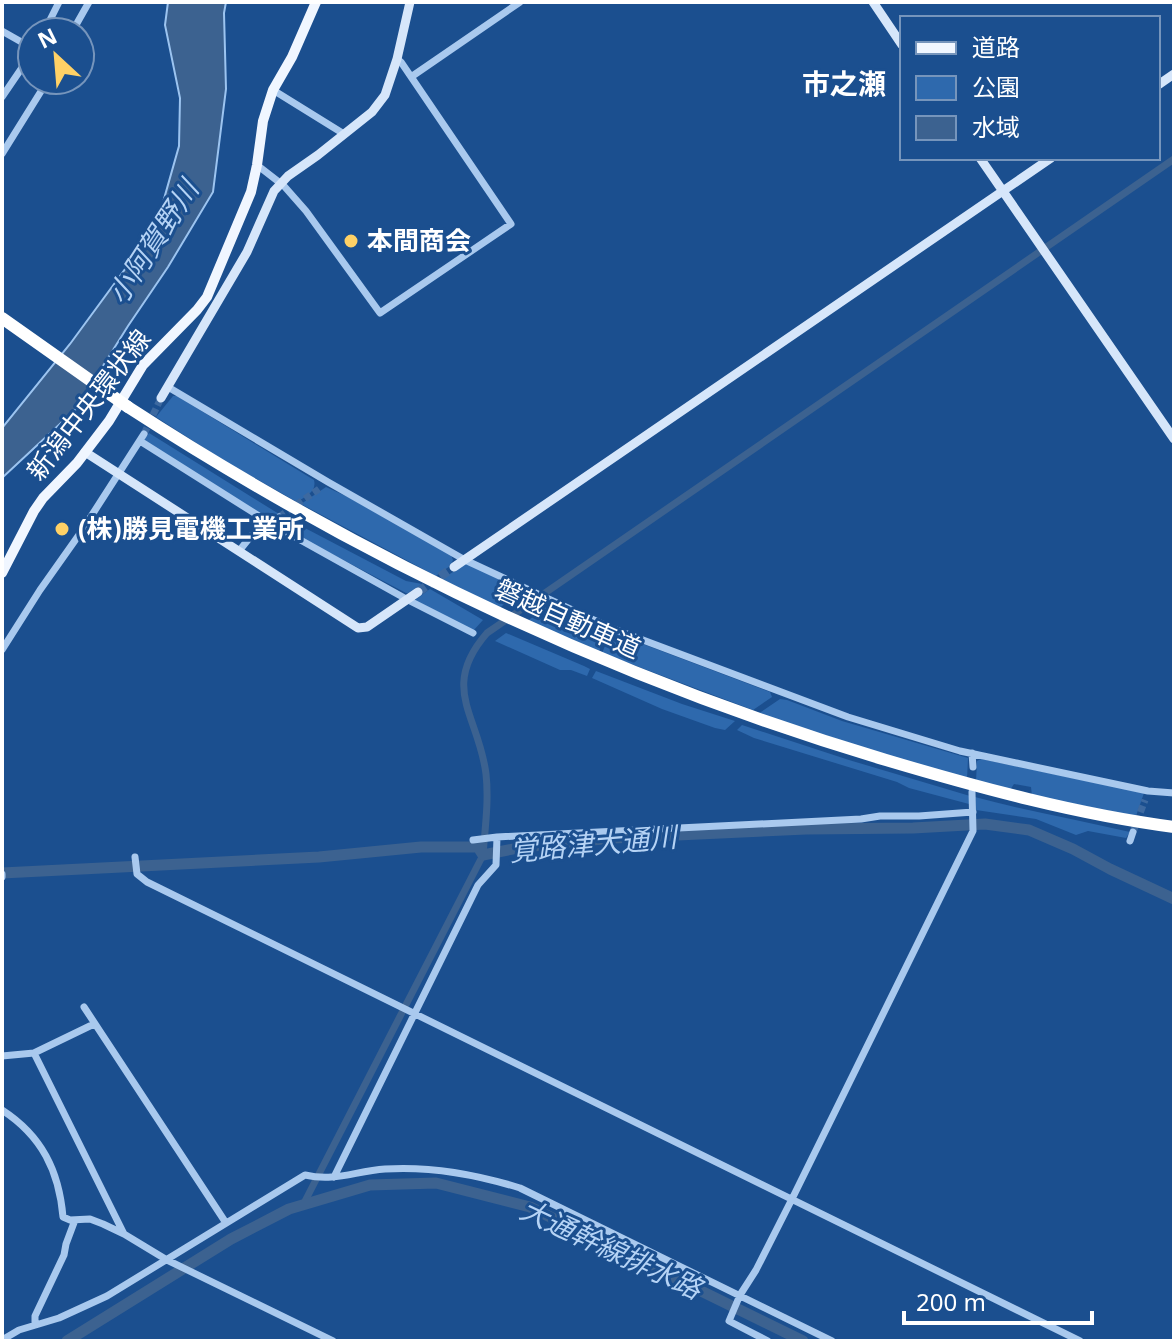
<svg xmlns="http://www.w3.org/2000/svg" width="1176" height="1343" viewBox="0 0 1176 1343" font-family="'Noto Sans','Noto Sans JP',sans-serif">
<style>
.green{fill:#2e69ad}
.water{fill:#3c6290;stroke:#9cc4f0;stroke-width:2}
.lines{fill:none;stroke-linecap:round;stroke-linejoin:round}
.canal{stroke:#3c6290;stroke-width:7}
.river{stroke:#3c6290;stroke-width:11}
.street-tunnel{stroke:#3d69a0;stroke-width:7;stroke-dasharray:7 3.5;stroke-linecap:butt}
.secondary-tunnel{stroke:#3d69a0;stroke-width:9;stroke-dasharray:9 4.5;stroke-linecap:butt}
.street{stroke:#a9c9ee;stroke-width:7}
.secondary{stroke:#d6e6fa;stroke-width:9}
.primary{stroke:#f0f6ff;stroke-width:10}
.highway{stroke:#fff;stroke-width:12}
.highway-bridge{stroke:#fff;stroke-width:12}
.poi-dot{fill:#ffd166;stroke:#1b4f8f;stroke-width:3}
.labels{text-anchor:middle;stroke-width:6;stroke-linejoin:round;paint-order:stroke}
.poi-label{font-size:26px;font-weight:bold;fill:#fff;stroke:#1b4f8f;text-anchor:start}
.street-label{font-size:26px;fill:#fff;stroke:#1b4f8f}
.neighbourhood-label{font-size:28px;font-weight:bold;fill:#fff;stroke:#1b4f8f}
.water-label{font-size:28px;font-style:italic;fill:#b5d3f5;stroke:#1b4f8f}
</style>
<rect width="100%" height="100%" fill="#1b4f8f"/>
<path class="green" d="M 173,396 L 177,396 L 314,480 C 317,492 306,496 297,502 L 223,460 L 156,417 Z
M 149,433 L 279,514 L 269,521 L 144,440 Z
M 326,487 L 348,497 L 451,555 L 453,560 L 450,566 L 436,576 L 301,504 Z
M 284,517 L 406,581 L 422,584 L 408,593 L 406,593 L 273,523 Z
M 467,563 L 516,588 L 515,597 L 499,608 L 442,579 Z
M 430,589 L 483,620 L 473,631 L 415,600 Z
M 549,605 L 607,631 L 598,654 L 526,622 Z
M 611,632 L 770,692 L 772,697 L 753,710 L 602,653 Z
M 506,633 L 584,666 L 590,669 L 587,676 L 571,670 L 560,670 L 495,641 Z
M 596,671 L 682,704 L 735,721 L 725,730 L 715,728 L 662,709 L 592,678 Z
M 780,699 L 787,700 L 842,721 L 968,758 L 967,780 L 758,714 Z
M 742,725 L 849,760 L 970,796 L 969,804 L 909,788 L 897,782 L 754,738 L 737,730 Z
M 981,759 L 1144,793 L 1136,816 L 1032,796 L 1031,787 L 1014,784 L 1010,790 L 976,782 L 977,761 Z
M 975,797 C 1026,811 1079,820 1130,832 L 1126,838 L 1088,831 L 1076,835 L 1036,819 L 976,810 Z"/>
<path class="water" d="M 168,2 L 226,2 L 224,13 L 226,89 L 213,192 L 168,267 L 128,326 L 76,409 L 2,478 L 2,428 L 70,344 L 156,227 L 179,146 L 180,98 L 165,25 Z"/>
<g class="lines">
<path class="canal" d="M 303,1205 L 483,855 C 485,828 489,801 486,774 C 479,716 439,688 487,633 L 1174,159"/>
<path class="river" d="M 2,873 L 319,857 L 421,847 L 478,847 L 483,855 L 523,847 L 613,838 L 806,829 L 913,828 L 985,824 L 1029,830 L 1073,849 L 1110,869 L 1174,899
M 67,1341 L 231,1239 L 289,1209 L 370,1185 L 436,1183 L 530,1207 L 803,1341"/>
<path class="street-tunnel" d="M 144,434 L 161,398
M 279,517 L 319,489
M 1133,832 L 1145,800"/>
<path class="secondary-tunnel" d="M 418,592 L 454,567"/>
<path class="street" d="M 2,31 L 32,48
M 44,32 L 59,2
M 72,32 L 89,2
M 411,77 L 520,2
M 273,90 L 344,134
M 2,97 L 32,53
M 2,154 L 48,80
M 257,165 L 284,186 L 306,211 L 380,313 L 511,224 L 401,62 L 397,59
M 168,387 L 328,482 L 465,560 L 611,628 L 848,717 L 960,751 L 1148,791 L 1174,793
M 140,441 L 270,523 L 408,600 L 473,633
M 239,551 L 251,536 L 279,517
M 2,650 L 40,590 L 81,532 L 144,434
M 972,753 L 973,767
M 473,840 L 497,837 L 861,819 L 880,816 L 919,816 L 973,812
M 1130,841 L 1133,832
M 135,857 L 137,874 L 147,882 L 1080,1341
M 2,874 L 2,877
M 84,1007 L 226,1223
M 34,1053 L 124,1234
M 2,1056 L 34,1053 L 94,1024
M 2,1110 C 42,1136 59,1171 63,1217 L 70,1220 L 90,1219 L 103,1224 L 124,1234 L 167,1260 L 333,1341
M 334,1177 L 478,885 L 496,865 L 497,837
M 35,1325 L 35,1316 L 64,1255 L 66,1244 L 75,1220
M 2,1340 L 19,1330 L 59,1318 L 107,1296 L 305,1175 C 335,1182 355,1171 385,1169 C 432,1166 475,1174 520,1188 L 832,1341
M 768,1341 L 729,1321 L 740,1295 L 756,1270 L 792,1199 L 973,831 L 972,792"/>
<path class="secondary" d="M 873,2 L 902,45
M 1158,85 L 1174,74
M 980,158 L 1174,439
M 161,398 L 247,252 L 274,191 L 288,176 L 318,155 L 372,112 L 385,95 L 397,59 L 410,2
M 85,452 L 358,628 L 367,627 L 418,592
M 454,567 L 1051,158"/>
<path class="primary" d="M 2,573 L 34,511 L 43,498 L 77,463 L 109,421 L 143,365 L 197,310 L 207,297 L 251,192 L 257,165 L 263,121 L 273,90 L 292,57 L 316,2"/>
<path class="highway" d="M 128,407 C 364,560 617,680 886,760 C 980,788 1076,814 1174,827"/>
<path class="highway-bridge" d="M 2,318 L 128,407"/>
</g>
<g class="poi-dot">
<circle cx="351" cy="241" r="8"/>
<circle cx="62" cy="529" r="8"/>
</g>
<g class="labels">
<g class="poi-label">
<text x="367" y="250">本間商会</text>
<text x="78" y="538">(株)勝見電機工業所</text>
</g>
<g class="street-label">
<text transform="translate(89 405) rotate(-52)" y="9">新潟中央環状線</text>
<text transform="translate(568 619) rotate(24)" y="9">磐越自動車道</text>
</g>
<g class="neighbourhood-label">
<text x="844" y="94">市之瀬</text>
</g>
<g class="water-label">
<text transform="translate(153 242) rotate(-57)" y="10">小阿賀野川</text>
<text transform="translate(593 844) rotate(-5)" y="10">覚路津大通川</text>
<text transform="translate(611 1249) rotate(25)" y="10">大通幹線排水路</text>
</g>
</g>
<rect width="1176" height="1343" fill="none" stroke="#ffffff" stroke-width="8"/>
<rect x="900" y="16" width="260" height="144" fill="#1b4f8f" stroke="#7695bc" stroke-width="2"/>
<rect x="916" y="42" width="40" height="12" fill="#f0f6ff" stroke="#7695bc" stroke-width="2"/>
<text x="972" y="56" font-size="24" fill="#ffffff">道路</text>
<rect x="916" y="76" width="40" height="24" fill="#2e69ad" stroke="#7695bc" stroke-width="2"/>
<text x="972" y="96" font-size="24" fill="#ffffff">公園</text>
<rect x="916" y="116" width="40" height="24" fill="#3c6290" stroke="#7695bc" stroke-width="2"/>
<text x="972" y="136" font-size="24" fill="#ffffff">水域</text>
<g transform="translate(56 56) rotate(334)"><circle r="38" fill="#1b4f8f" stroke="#7695bc" stroke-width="2"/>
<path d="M0-6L14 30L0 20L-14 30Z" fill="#ffd166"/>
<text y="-12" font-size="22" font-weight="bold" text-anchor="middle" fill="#ffffff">N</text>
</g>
<path d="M904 1311v12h188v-12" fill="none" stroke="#ffffff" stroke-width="4"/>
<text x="916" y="1311" font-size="24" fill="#ffffff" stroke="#1b4f8f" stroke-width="6" paint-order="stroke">200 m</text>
</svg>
